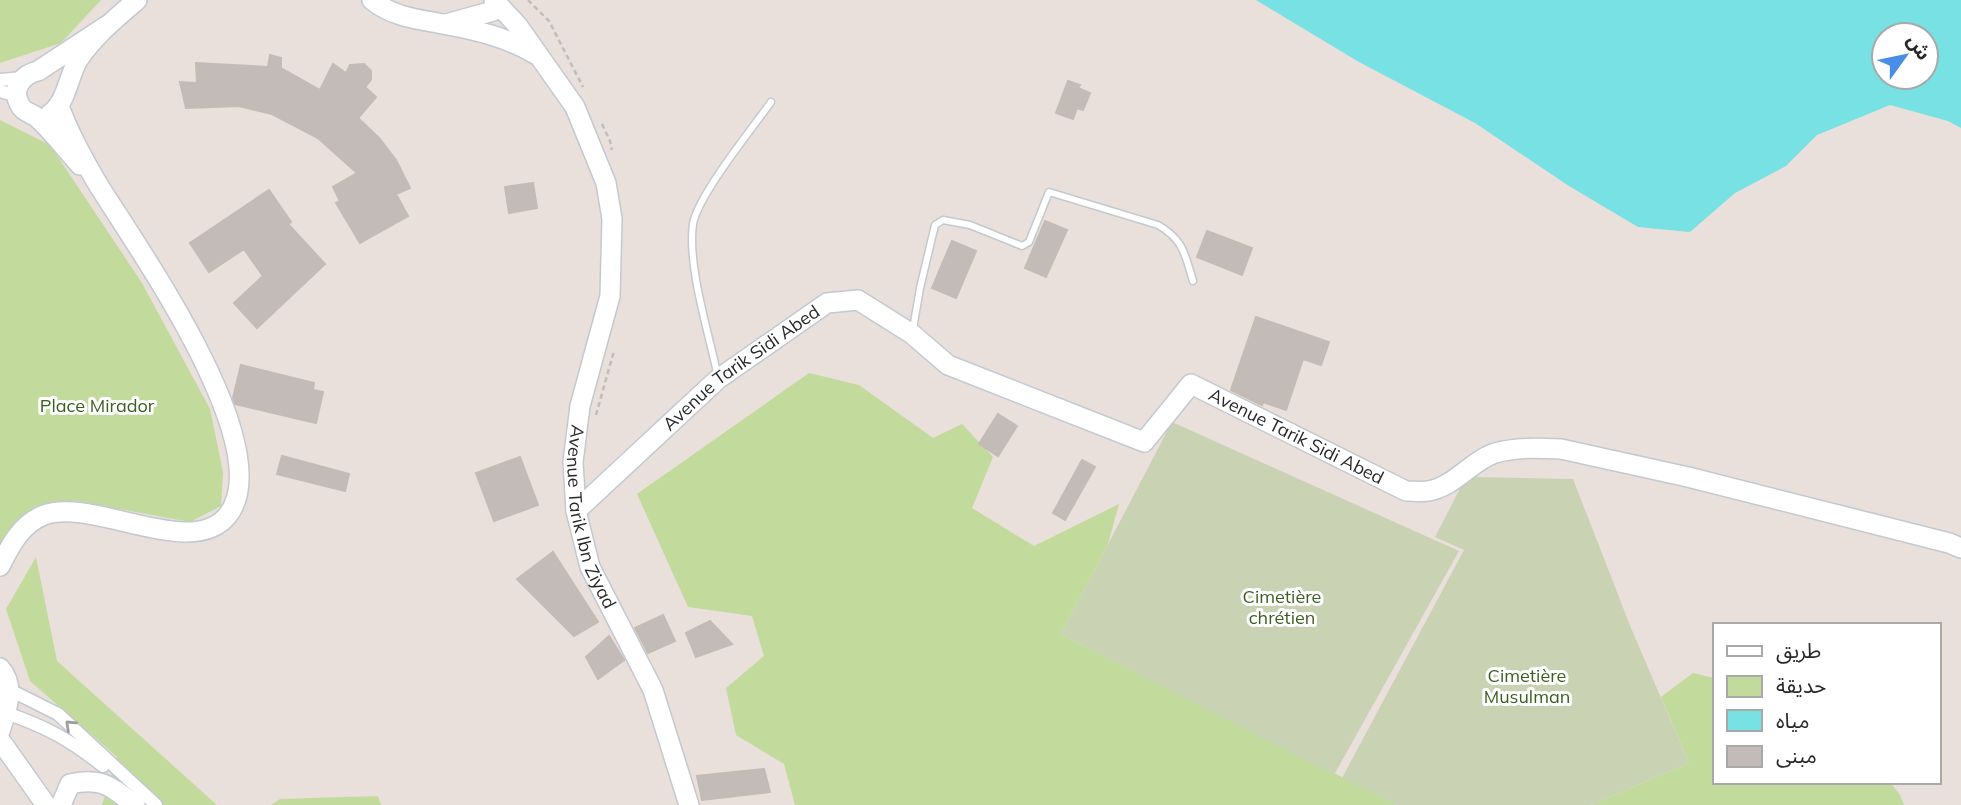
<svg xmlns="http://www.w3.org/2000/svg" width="1961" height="805" viewBox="0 0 1961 805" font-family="Mulish,'Noto Sans Arabic',sans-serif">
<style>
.green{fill:#c2db9c}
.cemetery{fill:#cad2b4}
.water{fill:#77e1e3;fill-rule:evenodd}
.building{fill:#c2bbb7;stroke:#c4bbb5;stroke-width:2}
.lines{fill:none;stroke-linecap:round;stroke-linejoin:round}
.lane-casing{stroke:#c3c9d1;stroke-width:9}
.street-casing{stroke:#c3c9d1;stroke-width:15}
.secondary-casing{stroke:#c3c9d1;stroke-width:22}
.path{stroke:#bebebe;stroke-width:2.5;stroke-dasharray:5 3.5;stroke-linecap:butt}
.lane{stroke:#fff;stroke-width:6}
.street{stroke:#fff;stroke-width:12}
.secondary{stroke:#fff;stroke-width:19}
.oneway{stroke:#9e9e9e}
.labels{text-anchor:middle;stroke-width:6;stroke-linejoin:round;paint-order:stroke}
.street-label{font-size:18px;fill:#282828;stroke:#fff}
.park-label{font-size:18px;fill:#3c5e20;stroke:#fff}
</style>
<rect width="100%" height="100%" fill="#e9dfdb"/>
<path class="green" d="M 0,0 L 101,0 L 61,43 L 0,63 Z
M 0,120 L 50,145 L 142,283 L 210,409 L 223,472 L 221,506 L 190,522 L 76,501 L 34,513 L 0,549 Z
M 809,373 L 859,385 L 933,438 L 962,424 L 993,457 L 972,508 L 1034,546 L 1119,504 L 1108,544 L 1061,634 L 1397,805 L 795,805 L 784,764 L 736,735 L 726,688 L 764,656 L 752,616 L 688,607 L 637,494 Z
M 36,557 L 57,661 L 217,805 L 102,805 L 117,757 L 30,681 L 6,609 Z
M 1693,673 L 1714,678 L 1714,782 L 1890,782 L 1900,795 L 1904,805 L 1591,805 L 1689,763 L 1661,697 Z
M 378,796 L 381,805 L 271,805 L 280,799 Z"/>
<path class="cemetery" d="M 1172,422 L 1459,551 L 1334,775 L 1061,634 Z
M 1466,477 L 1573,479 L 1631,628 L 1689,763 L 1591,805 L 1397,805 L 1342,778 L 1464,550 L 1435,537 Z"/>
<path class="water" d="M 1256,0 L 1961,0 L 1961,128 L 1948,121 L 1890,105 L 1817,135 L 1786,166 L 1735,193 L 1690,232 L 1638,227 L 1569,186 L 1475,123 L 1359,62 ZM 1884,35 L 1926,35 L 1926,77 L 1884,77 Z"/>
<path class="building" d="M 270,55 L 281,58 L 281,68 L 320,90 L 333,64 L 346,73 L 350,65 L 364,64 L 371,71 L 371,80 L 365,87 L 376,97 L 358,118 L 379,138 L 396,160 L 410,188 L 396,194 L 408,216 L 360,243 L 336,203 L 340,201 L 333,187 L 357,173 L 318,138 L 272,114 L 239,106 L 186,108 L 180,82 L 197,83 L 196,63 L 268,67 Z
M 1068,81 L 1080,85 L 1078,88 L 1090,93 L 1083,110 L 1077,108 L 1073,119 L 1056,113 Z
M 533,183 L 537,208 L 509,213 L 505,187 Z
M 269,190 L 291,222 L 288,224 L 325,264 L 257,328 L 234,303 L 263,276 L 244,249 L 209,272 L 190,243 Z
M 1045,221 L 1067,230 L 1046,277 L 1025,268 Z
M 1207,231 L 1252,248 L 1242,275 L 1197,257 Z
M 952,241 L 976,251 L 956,298 L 932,288 Z
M 1256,317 L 1329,342 L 1321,365 L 1303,359 L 1286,410 L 1263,402 L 1262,405 L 1231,390 Z
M 241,365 L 314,383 L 313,390 L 323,392 L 316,423 L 235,404 L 233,398 Z
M 998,414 L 1017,426 L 998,456 L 979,444 Z
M 282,456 L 349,474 L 345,491 L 277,474 Z
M 520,457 L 538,505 L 494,521 L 476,473 Z
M 1082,460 L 1095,467 L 1065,520 L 1053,513 Z
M 553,552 L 598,622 L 574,636 L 517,579 Z
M 663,615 L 675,641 L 648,653 L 635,628 Z
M 710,621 L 732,644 L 696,657 L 686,633 Z
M 609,636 L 624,660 L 598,679 L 586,657 Z
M 764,769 L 770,792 L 702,800 L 697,776 Z"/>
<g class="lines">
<g class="lane-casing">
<path id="lane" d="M 913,329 L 920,288 L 935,225 L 943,220 L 970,225 L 1022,246 L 1029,242 L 1049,192 L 1158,225 C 1184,240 1185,255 1193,281
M 718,377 C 709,334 687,265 693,224 C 698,195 752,129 771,102"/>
</g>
<g class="street-casing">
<path id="street" d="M 0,80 L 23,78
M 0,91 L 17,96
M 10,690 L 58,714 L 156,805
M 6,713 C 47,727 70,740 103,766"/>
</g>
<g class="secondary-casing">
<g id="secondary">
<path d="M 372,0 C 393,17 417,19 443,24 C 475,30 507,37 535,54"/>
<path id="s1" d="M 494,0 L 518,26 L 575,107 L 606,183 L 612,219 L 610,296 L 580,406 L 573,462 L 576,511 L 590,567 L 653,690 L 689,805"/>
<path d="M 446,24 L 493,11 L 500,7"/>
<path d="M 50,114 C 67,102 68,77 78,60 C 93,37 116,18 137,0"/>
<path d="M 80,165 C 69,153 47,125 35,116 C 28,112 22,111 19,103 C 11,87 24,74 38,71 L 108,25"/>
<path id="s2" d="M 576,511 L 718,379 L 827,303 L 858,300 L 912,334 L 948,365 L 1144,442 L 1191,384 L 1406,491 C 1414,491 1421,492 1428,491 C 1454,487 1471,461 1495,453 C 1517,447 1539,448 1561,449 L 1688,477 L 1949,543 L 1961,548"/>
<path d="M 0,566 C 10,546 21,524 44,515 C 93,497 192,561 228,515 C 280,448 137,247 99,186 C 84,161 69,134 59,106"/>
<path d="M 0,668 C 16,686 7,710 0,731"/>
<path d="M 0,740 L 46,805"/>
<path d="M 61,805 L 70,784 C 102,777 110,786 135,805"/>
</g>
</g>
<path class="path" d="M 528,0 L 549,21 L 583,87
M 602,124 L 610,141 L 612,150
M 596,415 L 614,351"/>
<use href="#lane" class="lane"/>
<use href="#street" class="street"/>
<use href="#secondary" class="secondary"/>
</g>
<defs><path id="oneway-chevron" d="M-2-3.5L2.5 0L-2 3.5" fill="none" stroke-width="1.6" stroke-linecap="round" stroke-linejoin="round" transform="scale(1.75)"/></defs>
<use class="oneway" href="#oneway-chevron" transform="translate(70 725) rotate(-137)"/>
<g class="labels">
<g class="street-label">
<text dy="6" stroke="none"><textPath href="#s2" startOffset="219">Avenue Tarik Sidi Abed</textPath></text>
<text dy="6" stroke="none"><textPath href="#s2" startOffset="872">Avenue Tarik Sidi Abed</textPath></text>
<text dy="6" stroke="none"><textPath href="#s1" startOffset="558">Avenue Tarik Ibn Ziyad</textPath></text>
</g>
<g class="park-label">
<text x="97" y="412">Place Mirador</text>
<text x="1282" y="603">Cimetière<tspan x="1282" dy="21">chrétien</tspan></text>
<text x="1527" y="682">Cimetière<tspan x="1527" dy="21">Musulman</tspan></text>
</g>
</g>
<rect x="1713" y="623" width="228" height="161" fill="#ffffff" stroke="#a9a9a9" stroke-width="2"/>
<rect x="1727" y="646" width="35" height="10" fill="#ffffff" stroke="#a9a9a9" stroke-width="2"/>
<text x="1776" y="658" font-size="21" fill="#282828">طريق</text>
<rect x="1727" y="676" width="35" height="21" fill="#c2db9c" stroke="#a9a9a9" stroke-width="2"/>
<text x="1776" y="693" font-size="21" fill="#282828">حديقة</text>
<rect x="1727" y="710" width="35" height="21" fill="#77e1e3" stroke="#a9a9a9" stroke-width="2"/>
<text x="1776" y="728" font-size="21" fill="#282828">مياه</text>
<rect x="1727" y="746" width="35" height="21" fill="#c2bbb7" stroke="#a9a9a9" stroke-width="2"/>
<text x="1776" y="763" font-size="21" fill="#282828">مبنى</text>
<g transform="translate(1905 56) rotate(57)"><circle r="33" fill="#ffffff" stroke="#a9a9a9" stroke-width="2"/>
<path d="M0-5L12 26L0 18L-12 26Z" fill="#498fe9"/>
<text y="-10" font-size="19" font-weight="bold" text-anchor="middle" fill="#282828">ش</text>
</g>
</svg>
